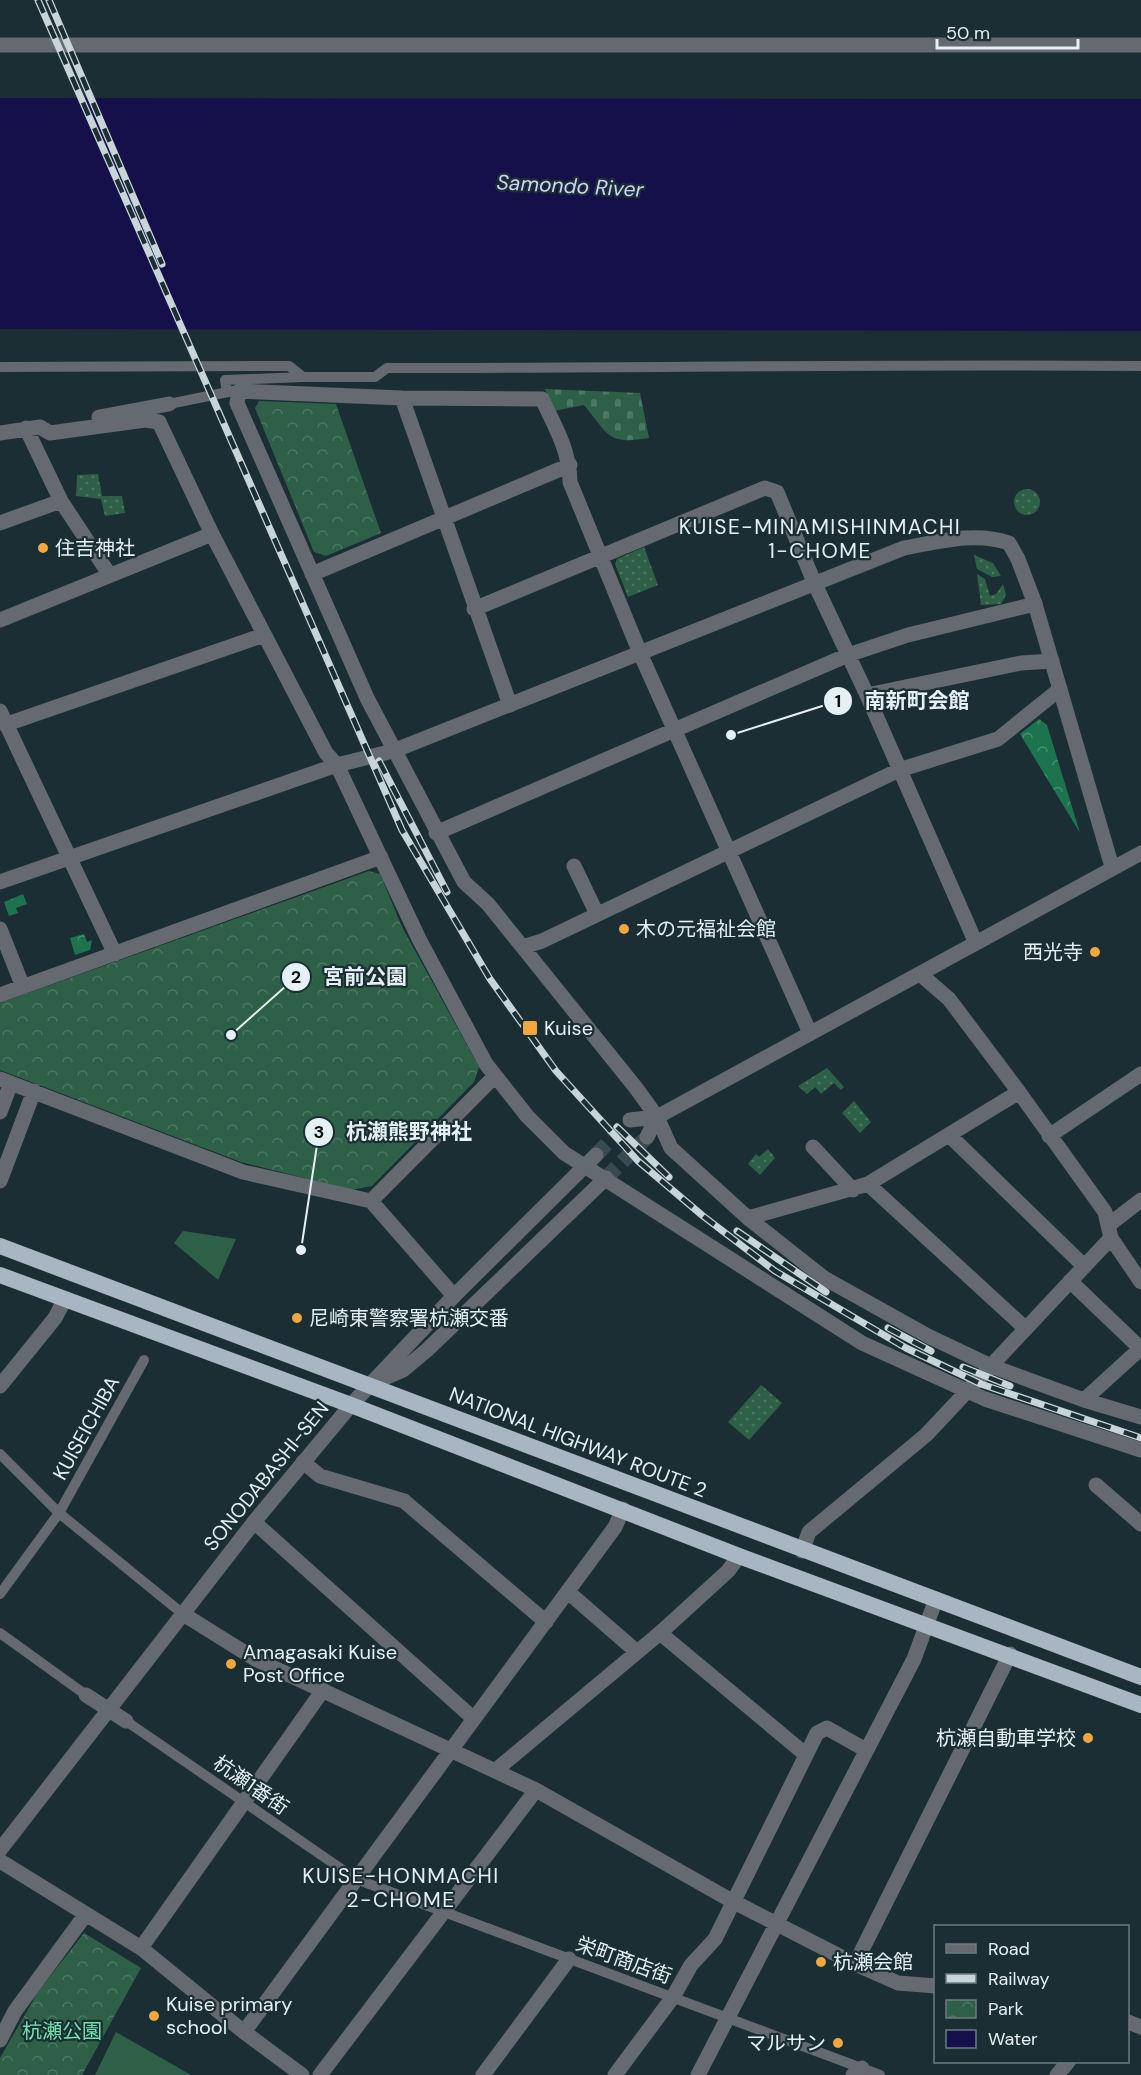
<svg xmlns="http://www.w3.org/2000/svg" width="1141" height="2075" viewBox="0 0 1141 2075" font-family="'DM Sans','Noto Sans JP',sans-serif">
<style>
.grass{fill:#2e6048}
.forest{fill:url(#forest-crowns)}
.cemetery{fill:url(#cemetery-stones)}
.park{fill:url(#park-crowns)}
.garden{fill:url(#garden-dots)}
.water{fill:#151049}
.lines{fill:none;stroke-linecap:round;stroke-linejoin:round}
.tertiary-tunnel{stroke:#394b51;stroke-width:15;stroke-dasharray:15 8;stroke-linecap:butt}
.pedestrian{stroke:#646a70;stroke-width:10}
.minor{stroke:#646a70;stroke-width:15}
.tertiary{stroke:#646a70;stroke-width:15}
.trunk{stroke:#a8b6c4;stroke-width:16}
.rail-casing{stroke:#c7d4d8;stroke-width:7}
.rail{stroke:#1b2e34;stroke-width:4.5;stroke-dasharray:14;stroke-linecap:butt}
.poi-dot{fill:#efa73e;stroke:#1b2e34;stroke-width:2}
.labels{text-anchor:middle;stroke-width:4.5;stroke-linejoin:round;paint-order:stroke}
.poi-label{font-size:20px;fill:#e4f0f4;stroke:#1b2e34;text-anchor:start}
.street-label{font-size:20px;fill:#e4f0f4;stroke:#1b2e34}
.park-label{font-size:20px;fill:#71e2ac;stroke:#1b2e34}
.water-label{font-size:21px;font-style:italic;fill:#ced3f9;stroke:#1b2e34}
.neighbourhood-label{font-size:21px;letter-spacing:1.5px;fill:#e4f0f4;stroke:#1b2e34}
.leader{fill:none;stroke:#e4f0f4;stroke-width:2}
.callout-dot{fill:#e4f0f4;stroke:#1b2e34;stroke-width:2}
.mark-label{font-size:18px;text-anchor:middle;font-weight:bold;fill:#111}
.callout-label{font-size:21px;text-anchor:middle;font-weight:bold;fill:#e4f0f4;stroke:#1b2e34;stroke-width:4.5;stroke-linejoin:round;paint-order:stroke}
</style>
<defs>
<pattern id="forest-crowns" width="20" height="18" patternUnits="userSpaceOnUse" patternTransform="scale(1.5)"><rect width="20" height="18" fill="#1c744f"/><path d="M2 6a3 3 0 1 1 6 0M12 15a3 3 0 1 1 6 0" fill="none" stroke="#488f72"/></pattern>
<pattern id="cemetery-stones" width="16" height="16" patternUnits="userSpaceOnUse" patternTransform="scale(1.5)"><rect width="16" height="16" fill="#2e6048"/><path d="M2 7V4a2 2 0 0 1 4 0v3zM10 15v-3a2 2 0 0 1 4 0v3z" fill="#4c7763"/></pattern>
<pattern id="park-crowns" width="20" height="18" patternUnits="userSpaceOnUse" patternTransform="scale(1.5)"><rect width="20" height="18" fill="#2e6048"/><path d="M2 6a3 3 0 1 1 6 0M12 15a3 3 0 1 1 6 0" fill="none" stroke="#4c7763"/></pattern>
<pattern id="garden-dots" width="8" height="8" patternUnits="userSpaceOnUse" patternTransform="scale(1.5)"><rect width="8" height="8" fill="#2e6048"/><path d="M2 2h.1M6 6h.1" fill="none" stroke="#4c7763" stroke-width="1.8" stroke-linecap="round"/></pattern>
</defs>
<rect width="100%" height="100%" fill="#1b2e34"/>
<path class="grass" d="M 183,1231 L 236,1239 L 218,1280 L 174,1243 Z
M 116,2032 L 191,2075 L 95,2075 Z"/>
<path class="forest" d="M 1039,719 L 1047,725 L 1080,833 L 1020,734 Z
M 23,894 L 27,904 L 16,908 L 18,913 L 9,916 L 4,902 Z
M 84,934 L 87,942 L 92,940 L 90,950 L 75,955 L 70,938 Z"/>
<path class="cemetery" d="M 545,389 L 640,393 L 649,438 C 607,445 609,435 584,405 L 554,411 Z"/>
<path class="park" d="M 259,401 L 336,404 L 381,533 L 326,556 L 314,552 L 255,408 Z
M 369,871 L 380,874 L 402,927 L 479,1067 L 474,1082 L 372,1186 L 351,1190 L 241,1162 L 0,1070 L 0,1003 Z
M 84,1933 L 141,1968 L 82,2075 L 0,2075 L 0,2058 L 38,1992 Z"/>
<path class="garden" d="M 98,474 L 102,496 L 122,496 L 125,513 L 105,516 L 101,499 L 76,496 L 77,475 Z
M1014 502a13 13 0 1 1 26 0a13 13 0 1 1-26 0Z
M 644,547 L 658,585 L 628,597 L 615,564 L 617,559 Z
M 974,555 L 993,563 L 1001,576 L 992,577 L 977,569 Z
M 977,574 L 985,579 L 990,596 L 996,594 L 1003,584 L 1006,595 L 1001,604 L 981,605 Z
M 827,1068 L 844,1087 L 841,1090 L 834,1083 L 821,1094 L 815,1087 L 807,1094 L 798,1086 Z
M 854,1101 L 871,1122 L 860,1133 L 842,1113 Z
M 768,1149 L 775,1158 L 760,1175 L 748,1164 L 756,1154 L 759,1157 Z
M 761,1385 L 782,1403 L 749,1440 L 728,1422 Z"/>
<path class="water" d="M 0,98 L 1141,99 L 1141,331 L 0,329 Z"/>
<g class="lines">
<path class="tertiary-tunnel" d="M 596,1155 L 630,1120
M 606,1178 L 647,1137"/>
<path class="pedestrian" d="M 0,367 L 289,366 L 303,377 L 375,377 L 387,368 C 638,368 890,364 1141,366
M 227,392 L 225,380 L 303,377
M 169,404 L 233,391
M 0,1454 L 59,1513 L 183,1614
M 0,1594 L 59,1513 L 144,1360
M 0,1633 L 86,1695
M 126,1721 L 356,1879 L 880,2075"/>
<path class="minor" d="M 0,45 L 1141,45
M 402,398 L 510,705
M 99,417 L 169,404
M 26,428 L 61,501 L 109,574
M 0,433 L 40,427 L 50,433 L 145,420 L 159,422 L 212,534 L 326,753 L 337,765 L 419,939 L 486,1064 L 527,1116 L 564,1153 L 862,1343 L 985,1399 L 1141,1450
M 0,523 L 61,501
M 312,574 L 570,465
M 474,609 L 765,488 L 777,492 L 814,582 L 867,695 L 975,941
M 0,620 L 212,534
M 867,695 L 1021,663 L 1052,661
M 0,711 L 115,954
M 0,723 L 7,724 L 264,635
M 436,833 L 848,655 L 908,635 L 1035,604
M 574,866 L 597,914
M 0,929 L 23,987
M 523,947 L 542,941 L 899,770 L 998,739 L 1060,689
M 920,974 L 949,999 L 1019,1092 L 1105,1212 L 1111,1238 L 1141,1282
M 0,995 L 381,857
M 810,1033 L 640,653 L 570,482 C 570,452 555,426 542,399 L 402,398 L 239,391 L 237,403 L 367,698 L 464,882 L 488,904 L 636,1088 L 657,1117 L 671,1148 L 748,1218 L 824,1278 L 928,1336 L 991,1366 L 1084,1400 L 1141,1417
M 0,1079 L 243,1172 L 371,1201 L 454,1296
M 0,1112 L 11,1083
M 949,1135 L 1084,1266
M 1049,1136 L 1141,1074
M 813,1147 L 853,1190
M 0,1181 L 34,1091
M 868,1184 L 1025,1328
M 371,1201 L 494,1077
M 748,1218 L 868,1184 L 1019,1092
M 1110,1224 L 1141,1200
M 1070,1281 L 1140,1348
M 0,1386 L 55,1318 L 65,1299
M 1084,1400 L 1141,1348
M 303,1462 L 320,1476 L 404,1501 L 546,1622
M 1096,1485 L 1141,1524
M 254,1522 L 474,1719
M 802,1551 L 809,1532 L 926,1435 L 1111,1238
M 568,1592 L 637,1652
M 183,1614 L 255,1659 L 536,1790 L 732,1901 L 855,1964 L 898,1983 L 936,1986
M 660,1633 L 805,1754
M 86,1695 L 126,1721
M 496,1770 L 660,1633 L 728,1571 L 739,1556
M 0,1861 L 141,1948 L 244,2032 L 302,2075
M 141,1948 L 323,1690
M 855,1964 L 1010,1654
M 1128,2022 L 1141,2027
M 244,2032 L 615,1527 L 623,1509
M 0,2040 L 15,2011 L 86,1914
M 320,2075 L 536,1790
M 483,2075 L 569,1959
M 615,2075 L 673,1997 L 691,1965 L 715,1939 L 817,1733 L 827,1728 L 866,1750
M 698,2075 L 914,1659 L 936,1599
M 853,2075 L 862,2068
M 1057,2075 L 1068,2062"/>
<path class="tertiary" d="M 0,882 L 337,765 L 393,751 L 904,548 C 938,542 975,531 1009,543 L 1018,559 L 1035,604 L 1112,867
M 630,1120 L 657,1117
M 647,1137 L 657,1117 L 1141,853
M 375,1382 L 403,1370 L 427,1350 L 606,1178
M 0,1850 L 254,1522 L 351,1405 L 454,1296 L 596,1155"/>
<path class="trunk" d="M 0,1246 L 1141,1677
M 0,1275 L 351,1405 L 739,1556 L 1141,1705"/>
<g class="rail-casing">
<path id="rail" d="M 38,0 L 402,830 L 490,979 L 556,1071 L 638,1161 L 703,1216 L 775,1271 L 906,1348 L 981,1384 L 1141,1438
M 49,0 L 162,264
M 379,761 L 447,892
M 617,1127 L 669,1177
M 737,1231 L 826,1292
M 888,1328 L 931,1351
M 963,1367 L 1010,1386"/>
</g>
<use href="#rail" class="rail"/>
</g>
<g class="poi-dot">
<circle cx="43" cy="548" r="6"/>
<circle cx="624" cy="929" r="6"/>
<circle cx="1095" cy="952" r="6"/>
<rect x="522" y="1020" width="16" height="16" rx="3"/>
<circle cx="297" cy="1318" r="6"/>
<circle cx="231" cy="1664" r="6"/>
<circle cx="1088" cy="1738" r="6"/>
<circle cx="821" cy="1962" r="6"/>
<circle cx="154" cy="2016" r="6"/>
<circle cx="838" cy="2043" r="6"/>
</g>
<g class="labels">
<g class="poi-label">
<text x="55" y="555">住吉神社</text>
<text x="636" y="936">木の元福祉会館</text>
<text x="1083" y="959" text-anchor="end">西光寺</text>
<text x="544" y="1035">Kuise</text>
<text x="309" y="1325">尼崎東警察署杭瀬交番</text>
<text x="243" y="1659">Amagasaki Kuise<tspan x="243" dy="23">Post Office</tspan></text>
<text x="1076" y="1745" text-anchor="end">杭瀬自動車学校</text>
<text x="833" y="1969">杭瀬会館</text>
<text x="166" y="2011">Kuise primary<tspan x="166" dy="23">school</tspan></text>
<text x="826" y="2050" text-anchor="end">マルサン</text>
</g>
<g class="street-label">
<text transform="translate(86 1428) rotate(-61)" y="7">KUISEICHIBA</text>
<text transform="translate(578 1442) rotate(21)" y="7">NATIONAL HIGHWAY ROUTE 2</text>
<text transform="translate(266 1476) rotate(-51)" y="7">SONODABASHI-SEN</text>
<text transform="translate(251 1785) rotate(35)" y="7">杭瀬1番街</text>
<text transform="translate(624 1960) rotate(20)" y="7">栄町商店街</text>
</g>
<g class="park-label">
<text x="62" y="2038">杭瀬公園</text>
</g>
<g class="water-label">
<text transform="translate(570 186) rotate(3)" y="7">Samondo River</text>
</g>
<g class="neighbourhood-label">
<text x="820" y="534">KUISE-MINAMISHINMACHI<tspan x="820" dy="24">1-CHOME</tspan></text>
<text x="401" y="1883">KUISE-HONMACHI<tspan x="401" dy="24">2-CHOME</tspan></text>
</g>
</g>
<path class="leader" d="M731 735L838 701M231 1035L296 977M301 1250L319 1132"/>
<g class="callout-dot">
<circle cx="731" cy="735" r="6"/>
<circle cx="231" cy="1035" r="6"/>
<circle cx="301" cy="1250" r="6"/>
<circle cx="838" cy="701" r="15"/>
<circle cx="296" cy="977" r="15"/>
<circle cx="319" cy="1132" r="15"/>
</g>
<g class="mark-label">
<text x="838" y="707">1</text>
<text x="296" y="983">2</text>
<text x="319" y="1138">3</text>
</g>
<g class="callout-label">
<text x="917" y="708">南新町会館</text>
<text x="365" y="984">宮前公園</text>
<text x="409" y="1139">杭瀬熊野神社</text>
</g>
<rect x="934" y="1925" width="195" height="138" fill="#1b2e34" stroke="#6b7c81" stroke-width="1.5"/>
<rect x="946" y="1944" width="30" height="9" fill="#646a70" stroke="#6b7c81" stroke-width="1.5"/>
<text x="988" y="1955" font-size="18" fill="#e4f0f4">Road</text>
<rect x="946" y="1974" width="30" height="9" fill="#c7d4d8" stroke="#6b7c81" stroke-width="1.5"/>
<text x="988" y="1985" font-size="18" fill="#e4f0f4">Railway</text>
<rect x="946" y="2000" width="30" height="18" fill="url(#park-crowns)" stroke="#6b7c81" stroke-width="1.5"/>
<text x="988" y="2015" font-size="18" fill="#e4f0f4">Park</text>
<rect x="946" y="2030" width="30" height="18" fill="#151049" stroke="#6b7c81" stroke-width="1.5"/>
<text x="988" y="2045" font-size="18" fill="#e4f0f4">Water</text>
<path d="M937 39v9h141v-9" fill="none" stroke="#e4f0f4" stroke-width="3"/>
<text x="946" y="39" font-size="18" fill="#e4f0f4" stroke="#1b2e34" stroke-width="4.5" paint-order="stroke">50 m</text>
</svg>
